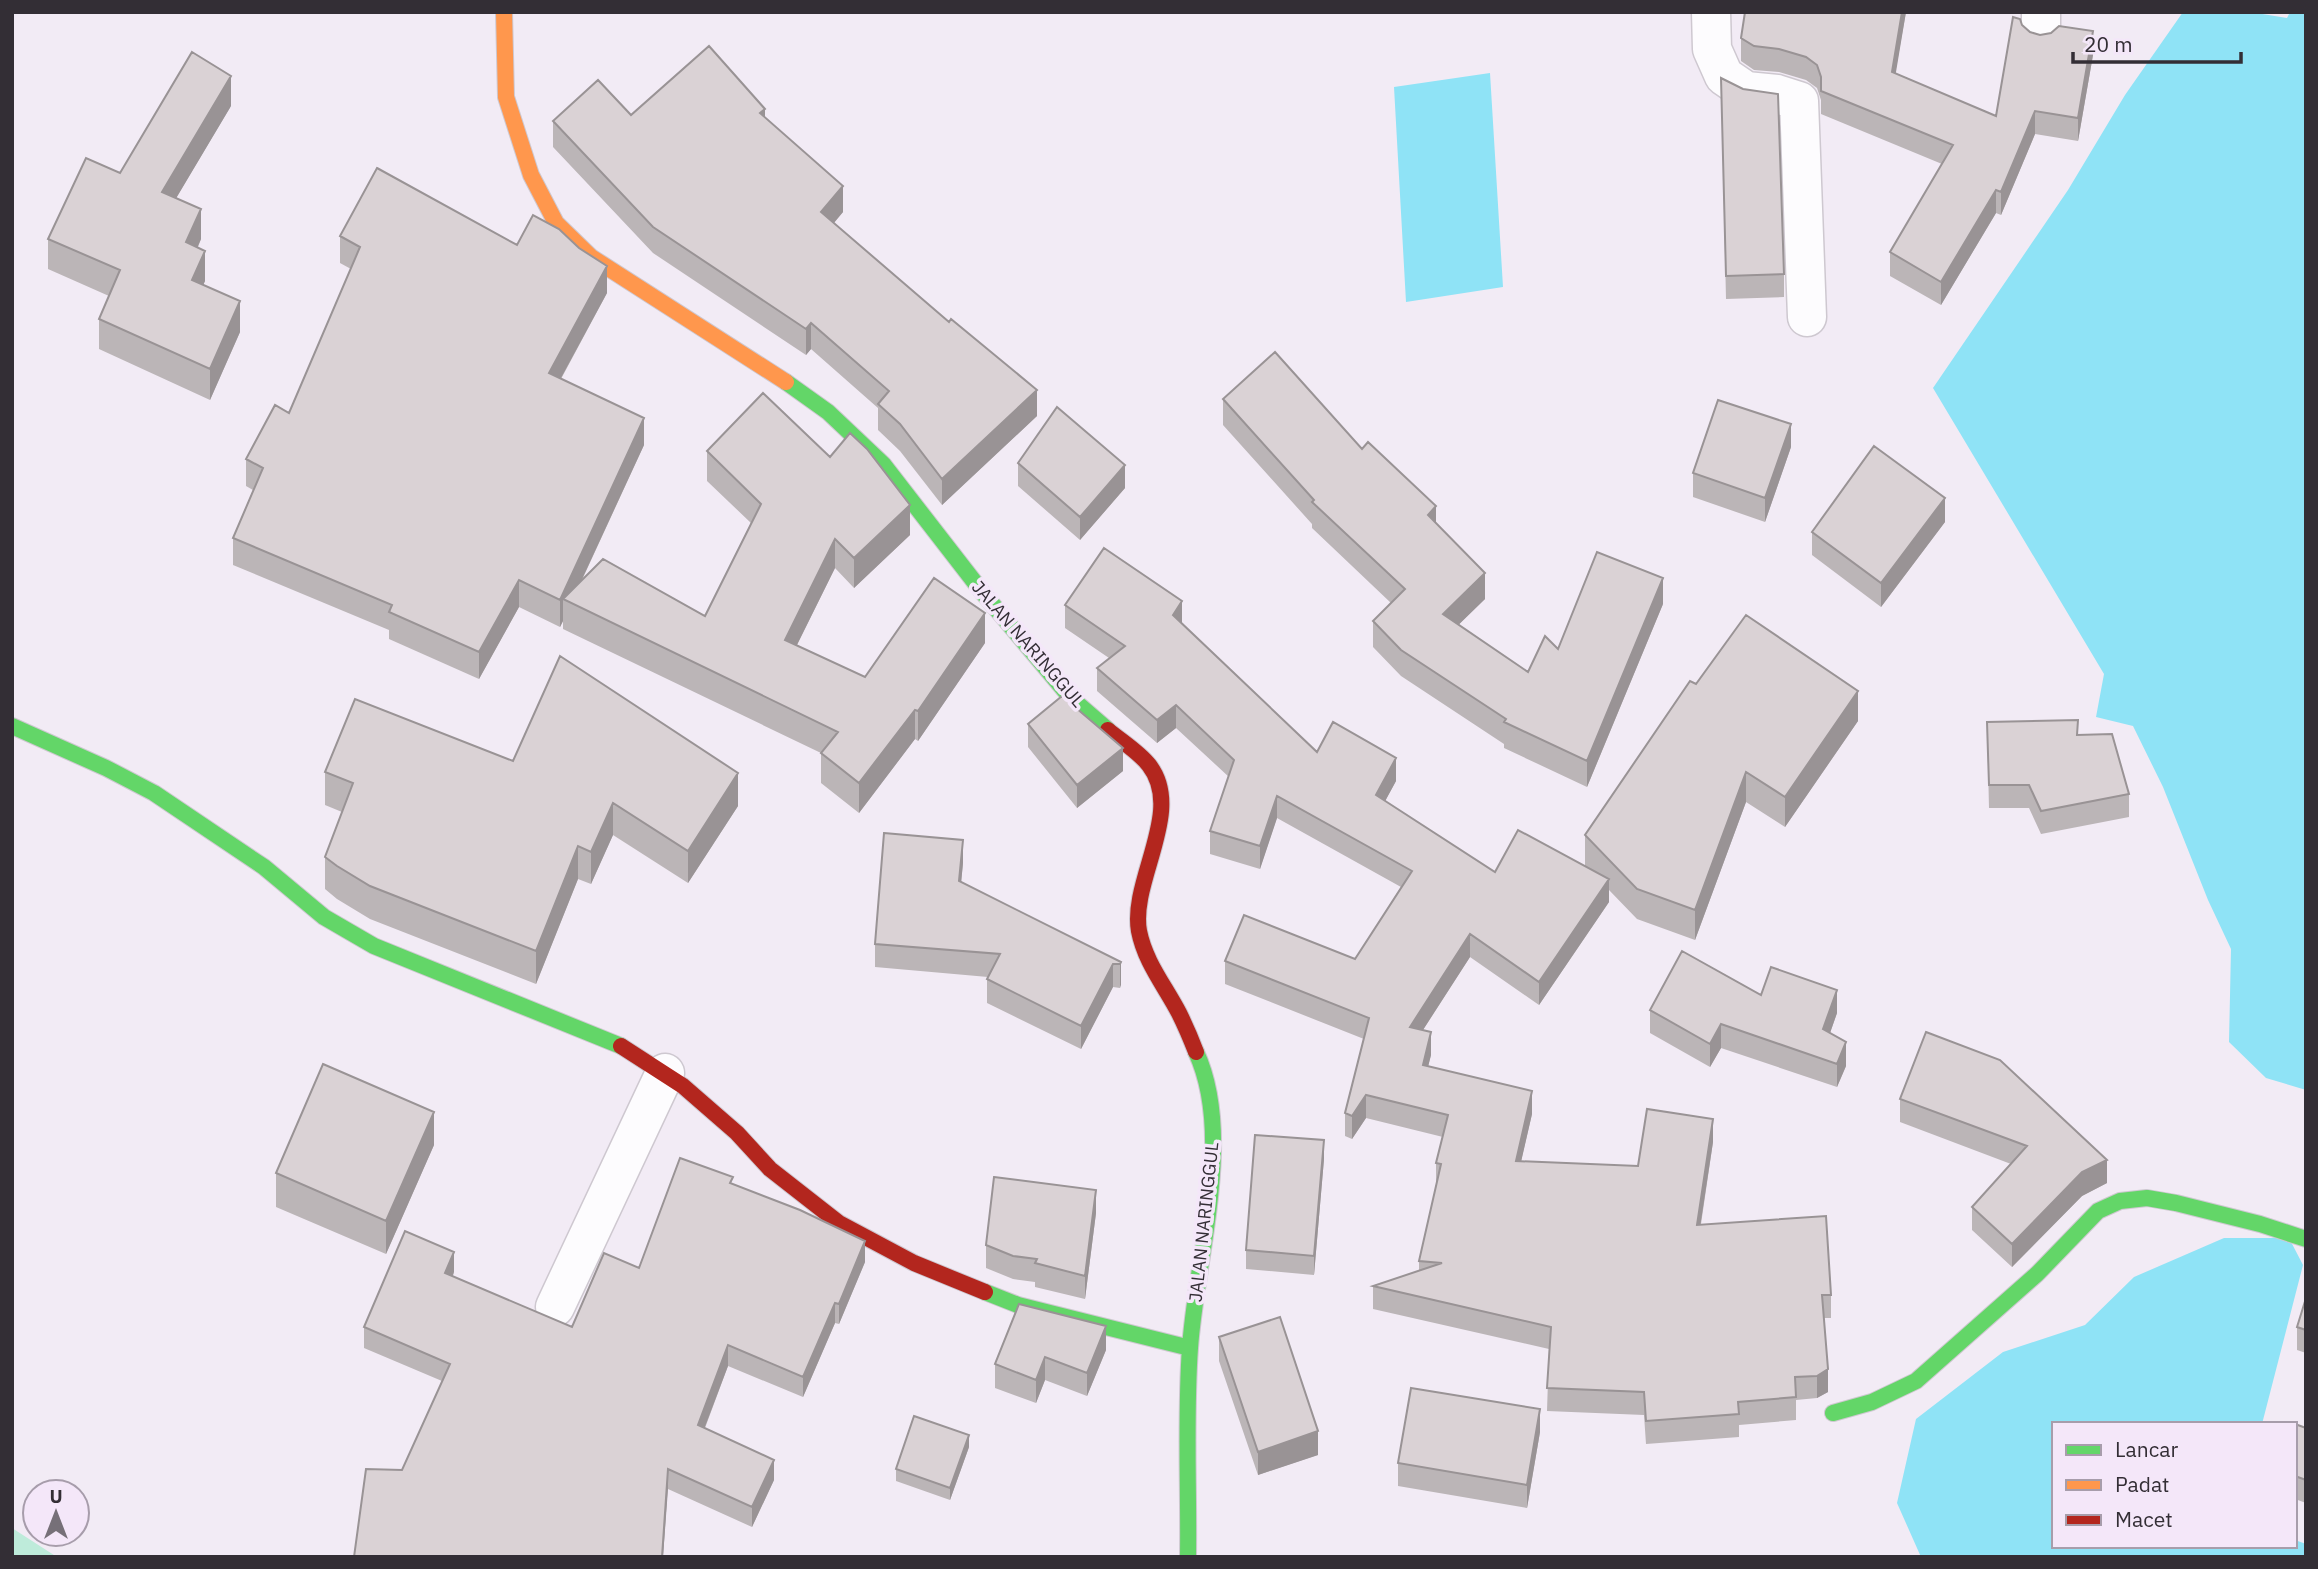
<svg xmlns="http://www.w3.org/2000/svg" width="2318" height="1569" viewBox="0 0 2318 1569" font-family="'IBM Plex Sans',sans-serif">
<style>
.green{fill:#beebda}
.water{fill:#8fe3f6}
.lines{fill:none;stroke-linecap:round;stroke-linejoin:round}
.street-casing{stroke:#cec8d0;stroke-width:41}
.fast-casing{stroke:#cec8d0;stroke-width:18}
.slow-casing{stroke:#cec8d0;stroke-width:18}
.jam-casing{stroke:#cec8d0;stroke-width:18}
.street{stroke:#fdfcfe;stroke-width:38}
.fast{stroke:#63d668;stroke-width:16}
.slow{stroke:#ff974d;stroke-width:16}
.jam{stroke:#b3261e;stroke-width:16}
.wall{fill:#bbb5b7}
.shaded-wall{fill:#999395}
.building{fill:#dad2d5;stroke:#999395;stroke-width:2}
.labels{text-anchor:middle;stroke-width:7;stroke-linejoin:round;paint-order:stroke}
.street-label{font-size:18px;fill:#332e35;stroke:#f4e7f9}
</style>
<rect width="100%" height="100%" fill="#f2ebf5"/>
<path class="green" d="M 12,1528 L 57,1557 L 12,1557 Z"/>
<path class="water" d="M 2183,12 L 2250,12 L 2287,18 L 2290,12 L 2306,12 L 2306,1090 L 2266,1078 L 2229,1042 L 2231,949 L 2208,900 L 2163,787 L 2133,726 L 2096,717 L 2104,674 L 1933,388 L 2068,190 L 2125,95 Z
M 1490,73 L 1503,287 L 1406,302 L 1394,87 Z
M 2224,1238 L 2289,1238 L 2303,1265 L 2262,1424 L 2054,1424 L 2054,1546 L 2295,1546 L 2295,1540 L 2306,1544 L 2306,1557 L 1921,1557 L 1897,1503 L 1916,1419 L 2003,1352 L 2085,1325 L 2134,1277 Z"/>
<g class="lines">
<g class="street-casing">
<path id="street" d="M 1711,12 L 1712,49 L 1724,76 L 1746,91 L 1777,94 L 1799,101 L 1807,317
M 2041,37 L 2041,12
M 555,1307 L 665,1073"/>
</g>
<g class="fast-casing">
<path id="fast" d="M 786,382 L 828,412 L 883,464 L 983,593 L 1071,698 L 1108,730
M 12,726 L 106,768 L 154,793 L 264,867 L 324,917 L 374,946 L 621,1046
M 985,1292 L 1018,1305 L 1190,1348
M 1833,1413 L 1872,1402 L 1916,1381 L 2037,1274 L 2098,1211 L 2120,1201 L 2147,1198 L 2176,1203 L 2260,1224 L 2306,1239
M 1188,1557 C 1189,1488 1185,1417 1190,1348 C 1196,1258 1235,1136 1196,1052"/>
</g>
<g class="slow-casing">
<path id="slow" d="M 504,12 L 506,97 L 531,175 L 556,223 L 591,257 L 786,382"/>
</g>
<g class="jam-casing">
<path id="jam" d="M 1108,730 C 1121,741 1139,752 1149,765 C 1185,811 1130,880 1139,931 C 1145,962 1165,986 1179,1013 C 1185,1025 1191,1039 1196,1052
M 621,1046 L 683,1086 L 737,1133 L 770,1169 L 839,1223 L 914,1263 L 985,1292"/>
</g>
<use href="#street" class="street"/>
<use href="#fast" class="fast"/>
<use href="#slow" class="slow"/>
<use href="#jam" class="jam"/>
</g>
<path class="wall" d="M 1906,12 L 1895,74 L 1996,116 L 2022,25 L 2030,32 L 2093,55 L 2078,141 L 2035,134 L 2001,215 L 1996,213 L 1941,305 L 1890,276 L 1890,252 L 1942,164 L 1821,114 L 1821,100 L 1817,88 L 1806,80 L 1779,72 L 1754,70 L 1741,61 L 1741,38 Z
M 1721,78 L 1784,274 L 1784,297 L 1726,299 Z
M 231,106 L 176,198 L 201,239 L 198,247 L 205,281 L 203,285 L 240,332 L 210,400 L 99,349 L 99,319 L 109,296 L 48,269 L 48,239 L 120,173 Z
M 631,115 L 765,118 L 843,212 L 834,223 L 1037,416 L 942,505 L 900,451 L 878,430 L 878,408 L 811,349 L 806,355 L 653,253 L 553,147 L 553,121 Z
M 340,236 L 517,245 L 607,293 L 561,379 L 644,445 L 582,580 L 705,616 L 751,523 L 707,481 L 707,451 L 910,535 L 854,588 L 835,568 L 797,645 L 865,677 L 985,643 L 918,741 L 915,739 L 859,813 L 821,783 L 821,753 L 563,629 L 563,621 L 560,627 L 519,607 L 479,679 L 389,639 L 389,630 L 233,565 L 233,538 L 253,490 L 246,486 L 246,459 L 289,413 L 351,269 L 340,263 Z
M 1223,399 L 1362,449 L 1436,523 L 1485,599 L 1458,625 L 1528,672 L 1558,649 L 1663,604 L 1587,787 L 1504,748 L 1504,744 L 1401,676 L 1373,647 L 1373,621 L 1391,603 L 1312,528 L 1312,524 L 1223,425 Z
M 1791,447 L 1765,522 L 1693,497 L 1693,473 Z
M 1018,463 L 1125,488 L 1080,540 L 1018,486 Z
M 1945,522 L 1881,607 L 1812,555 L 1812,532 Z
M 1065,605 L 1317,752 L 1396,781 L 1385,801 L 1495,872 L 1585,866 L 1585,835 L 1696,684 L 1858,721 L 1785,827 L 1746,802 L 1695,940 L 1637,919 L 1609,890 L 1609,902 L 1539,1005 L 1470,957 L 1423,1030 L 1431,1055 L 1428,1066 L 1532,1114 L 1521,1161 L 1638,1166 L 1713,1142 L 1701,1224 L 1831,1295 L 1831,1318 L 1824,1318 L 1828,1392 L 1817,1398 L 1796,1400 L 1796,1420 L 1739,1425 L 1739,1437 L 1646,1444 L 1644,1415 L 1547,1411 L 1549,1349 L 1373,1309 L 1373,1286 L 1419,1271 L 1419,1261 L 1436,1185 L 1436,1163 L 1443,1137 L 1366,1118 L 1352,1139 L 1345,1136 L 1345,1113 L 1364,1039 L 1225,984 L 1225,961 L 1355,959 L 1401,887 L 1277,818 L 1260,869 L 1210,854 L 1210,831 L 1229,777 L 1176,728 L 1157,743 L 1097,691 L 1097,668 L 1109,658 L 1065,628 Z
M 1987,722 L 2078,735 L 2129,794 L 2129,817 L 2041,834 L 2029,808 L 1989,808 Z
M 1028,724 L 1123,771 L 1077,808 L 1028,747 Z
M 513,761 L 738,806 L 688,883 L 613,835 L 591,884 L 578,879 L 536,984 L 370,919 L 337,899 L 325,889 L 325,857 L 342,812 L 325,805 L 325,772 Z
M 963,863 L 961,882 L 1121,962 L 1120,988 L 1113,987 L 1081,1049 L 987,1003 L 987,979 L 988,977 L 875,967 L 875,944 Z
M 1761,995 L 1837,1013 L 1830,1033 L 1846,1066 L 1837,1087 L 1721,1048 L 1710,1067 L 1650,1033 L 1650,1010 Z
M 1926,1032 L 2107,1183 L 2082,1196 L 2012,1267 L 1972,1230 L 1972,1207 L 2011,1164 L 1900,1122 L 1900,1099 Z
M 434,1145 L 386,1254 L 276,1207 L 276,1173 Z
M 1324,1159 L 1314,1275 L 1246,1269 L 1246,1250 Z
M 733,1184 L 865,1262 L 839,1324 L 835,1323 L 803,1397 L 728,1366 L 705,1428 L 774,1480 L 752,1527 L 668,1489 L 402,1470 L 442,1381 L 364,1348 L 364,1327 L 454,1272 L 453,1276 L 572,1327 Z
M 1096,1213 L 1085,1299 L 1035,1287 L 1035,1282 L 1013,1279 L 986,1268 L 986,1245 Z
M 2306,1298 L 2306,1353 L 2297,1350 L 2297,1327 Z
M 1019,1304 L 1106,1350 L 1087,1396 L 1045,1380 L 1036,1403 L 995,1388 L 995,1364 Z
M 1219,1337 L 1318,1455 L 1258,1475 L 1219,1361 Z
M 2295,1424 L 2306,1428 L 2306,1503 L 2295,1499 Z
M 1540,1432 L 1527,1508 L 1398,1486 L 1398,1463 Z
M 969,1447 L 950,1500 L 896,1481 L 896,1469 Z"/>
<path class="shaded-wall" d="M 1902,12 L 1906,12 L 1892,96 L 1892,72 Z
M 2093,31 L 2093,55 L 2078,141 L 2078,118 Z
M 231,76 L 231,106 L 162,222 L 162,192 Z
M 765,109 L 765,135 L 760,113 Z
M 2035,111 L 2035,134 L 2001,215 L 2001,192 Z
M 843,186 L 843,212 L 821,238 L 821,212 Z
M 1996,190 L 1996,213 L 1941,305 L 1941,282 Z
M 201,209 L 201,239 L 186,273 L 186,242 Z
M 205,251 L 205,281 L 192,310 L 192,280 Z
M 607,266 L 607,293 L 549,400 L 549,373 Z
M 240,301 L 240,332 L 210,400 L 210,369 Z
M 811,323 L 811,349 L 806,355 L 806,329 Z
M 1037,390 L 1037,416 L 942,505 L 942,479 Z
M 644,418 L 644,445 L 571,603 L 563,599 L 563,621 L 560,627 L 560,600 Z
M 1791,424 L 1791,447 L 1765,522 L 1765,498 Z
M 1125,465 L 1125,488 L 1080,540 L 1080,517 Z
M 1945,498 L 1945,522 L 1881,607 L 1881,583 Z
M 910,505 L 910,535 L 854,588 L 854,558 Z
M 1436,506 L 1436,532 L 1428,515 Z
M 835,539 L 835,568 L 785,669 L 785,640 Z
M 1485,573 L 1485,599 L 1443,640 L 1443,614 Z
M 1663,578 L 1663,604 L 1587,787 L 1587,761 Z
M 519,580 L 519,607 L 479,679 L 479,652 Z
M 1182,601 L 1182,624 L 1173,615 Z
M 985,613 L 985,643 L 918,741 L 918,711 Z
M 1858,691 L 1858,721 L 1785,827 L 1785,797 Z
M 1176,705 L 1176,728 L 1157,743 L 1157,720 Z
M 915,710 L 915,739 L 859,813 L 859,783 Z
M 1123,748 L 1123,771 L 1077,808 L 1077,785 Z
M 1396,758 L 1396,781 L 1376,818 L 1376,795 Z
M 1746,772 L 1746,802 L 1695,940 L 1695,910 Z
M 738,773 L 738,806 L 688,883 L 688,851 Z
M 1277,796 L 1277,818 L 1260,869 L 1260,846 Z
M 613,803 L 613,835 L 591,884 L 591,852 Z
M 963,840 L 963,863 L 959,905 L 959,881 Z
M 578,846 L 578,879 L 536,984 L 536,951 Z
M 1609,879 L 1609,902 L 1539,1005 L 1539,982 Z
M 1470,934 L 1470,957 L 1410,1050 L 1410,1027 Z
M 1121,962 L 1121,985 L 1120,988 L 1120,964 Z
M 1113,964 L 1113,987 L 1081,1049 L 1081,1026 Z
M 1837,990 L 1837,1013 L 1823,1053 L 1823,1029 Z
M 1721,1024 L 1721,1048 L 1710,1067 L 1710,1044 Z
M 1431,1032 L 1431,1055 L 1423,1087 L 1423,1065 Z
M 1846,1042 L 1846,1066 L 1837,1087 L 1837,1064 Z
M 1532,1091 L 1532,1114 L 1516,1184 L 1516,1161 Z
M 1366,1095 L 1366,1118 L 1352,1139 L 1352,1116 Z
M 434,1112 L 434,1145 L 386,1254 L 386,1221 Z
M 1713,1119 L 1713,1142 L 1697,1247 L 1697,1225 Z
M 1324,1140 L 1324,1159 L 1314,1275 L 1314,1256 Z
M 2107,1160 L 2107,1183 L 2082,1196 L 2012,1267 L 2012,1244 L 2082,1172 Z
M 1096,1190 L 1096,1213 L 1085,1299 L 1085,1276 Z
M 865,1241 L 865,1262 L 839,1324 L 839,1304 Z
M 454,1252 L 454,1272 L 445,1293 L 445,1273 Z
M 835,1303 L 835,1323 L 803,1397 L 803,1377 Z
M 1106,1326 L 1106,1350 L 1087,1396 L 1087,1373 Z
M 728,1345 L 728,1366 L 698,1445 L 698,1425 Z
M 1045,1357 L 1045,1380 L 1036,1403 L 1036,1380 Z
M 1828,1369 L 1828,1392 L 1817,1398 L 1817,1376 Z
M 1540,1409 L 1540,1432 L 1527,1508 L 1527,1485 Z
M 1318,1431 L 1318,1455 L 1258,1475 L 1258,1452 Z
M 969,1435 L 969,1447 L 950,1500 L 950,1488 Z
M 774,1460 L 774,1480 L 752,1527 L 752,1507 Z
M 668,1469 L 668,1489 L 663,1557 L 662,1557 Z"/>
<path class="building" d="M 1745,12 L 1902,12 L 1892,72 L 1996,116 L 2013,17 L 2020,19 L 2022,25 L 2030,32 L 2040,35 L 2051,33 L 2059,26 L 2093,31 L 2078,118 L 2035,111 L 2001,192 L 1996,190 L 1941,282 L 1890,252 L 1953,145 L 1821,91 L 1821,77 L 1817,65 L 1806,57 L 1779,49 L 1754,46 L 1741,38 Z
M 709,46 L 765,109 L 760,113 L 843,186 L 821,212 L 949,322 L 951,319 L 1037,390 L 942,479 L 900,424 L 878,404 L 889,391 L 811,323 L 806,329 L 653,227 L 553,121 L 598,80 L 631,115 Z
M 192,52 L 231,76 L 162,192 L 201,209 L 186,242 L 205,251 L 192,280 L 240,301 L 210,369 L 99,319 L 120,270 L 48,239 L 86,158 L 120,173 Z
M 1721,78 L 1743,89 L 1778,94 L 1784,274 L 1726,276 Z
M 377,168 L 517,245 L 533,215 L 559,229 L 579,248 L 607,266 L 549,373 L 644,418 L 560,600 L 519,580 L 479,652 L 389,612 L 392,605 L 233,538 L 263,468 L 246,459 L 275,405 L 289,413 L 360,247 L 340,236 Z
M 1275,352 L 1362,449 L 1368,442 L 1436,506 L 1428,515 L 1485,573 L 1443,614 L 1528,672 L 1545,636 L 1558,649 L 1597,552 L 1663,578 L 1587,761 L 1504,722 L 1506,719 L 1401,650 L 1373,621 L 1405,589 L 1312,502 L 1314,500 L 1223,399 Z
M 763,393 L 830,457 L 850,433 L 867,449 L 910,505 L 854,558 L 835,539 L 785,640 L 865,677 L 934,578 L 985,613 L 918,711 L 915,710 L 859,783 L 821,753 L 838,732 L 563,599 L 603,559 L 705,616 L 761,504 L 707,451 Z
M 1718,400 L 1791,424 L 1765,498 L 1693,473 Z
M 1057,407 L 1125,465 L 1080,517 L 1018,463 Z
M 1874,446 L 1945,498 L 1881,583 L 1812,532 Z
M 1104,548 L 1182,601 L 1173,615 L 1317,752 L 1333,722 L 1396,758 L 1376,795 L 1495,872 L 1518,830 L 1609,879 L 1539,982 L 1470,934 L 1410,1027 L 1431,1032 L 1423,1065 L 1532,1091 L 1516,1161 L 1638,1166 L 1647,1109 L 1713,1119 L 1697,1225 L 1826,1216 L 1831,1295 L 1822,1295 L 1828,1369 L 1817,1376 L 1795,1377 L 1796,1397 L 1738,1402 L 1739,1414 L 1646,1421 L 1644,1392 L 1547,1388 L 1551,1327 L 1373,1286 L 1442,1263 L 1419,1261 L 1441,1164 L 1436,1163 L 1448,1115 L 1366,1095 L 1352,1116 L 1345,1113 L 1369,1018 L 1225,961 L 1244,915 L 1355,959 L 1412,871 L 1277,796 L 1260,846 L 1210,831 L 1234,760 L 1176,705 L 1157,720 L 1097,668 L 1125,646 L 1065,605 Z
M 1746,615 L 1858,691 L 1785,797 L 1746,772 L 1695,910 L 1637,889 L 1585,835 L 1690,681 L 1696,684 Z
M 560,656 L 738,773 L 688,851 L 613,803 L 591,852 L 578,846 L 536,951 L 370,886 L 337,866 L 325,857 L 353,783 L 325,772 L 355,699 L 513,761 Z
M 1062,696 L 1123,748 L 1077,785 L 1028,724 Z
M 2078,720 L 2077,735 L 2112,734 L 2129,794 L 2041,811 L 2029,785 L 1989,785 L 1987,722 Z
M 884,833 L 963,840 L 959,881 L 1121,962 L 1120,964 L 1113,964 L 1081,1026 L 987,979 L 1000,954 L 875,944 Z
M 1682,951 L 1761,995 L 1771,967 L 1837,990 L 1823,1029 L 1846,1042 L 1837,1064 L 1721,1024 L 1710,1044 L 1650,1010 Z
M 1926,1032 L 2000,1060 L 2107,1160 L 2082,1172 L 2012,1244 L 1972,1207 L 2027,1146 L 1900,1099 Z
M 323,1064 L 434,1112 L 386,1221 L 276,1173 Z
M 1255,1135 L 1324,1140 L 1314,1256 L 1246,1250 Z
M 680,1158 L 733,1177 L 730,1183 L 800,1210 L 865,1241 L 839,1304 L 835,1303 L 803,1377 L 728,1345 L 698,1425 L 774,1460 L 752,1507 L 668,1469 L 662,1557 L 354,1557 L 366,1469 L 402,1470 L 450,1364 L 364,1327 L 405,1231 L 454,1252 L 445,1273 L 572,1327 L 604,1253 L 639,1268 Z
M 994,1177 L 1096,1190 L 1085,1276 L 1035,1263 L 1037,1259 L 1013,1256 L 986,1245 Z
M 2306,1298 L 2306,1330 L 2297,1327 Z
M 1019,1304 L 1106,1326 L 1087,1373 L 1045,1357 L 1036,1380 L 995,1364 Z
M 1280,1317 L 1318,1431 L 1258,1452 L 1219,1337 Z
M 1411,1388 L 1540,1409 L 1527,1485 L 1398,1463 Z
M 914,1416 L 969,1435 L 950,1488 L 896,1469 Z
M 2295,1424 L 2306,1428 L 2306,1480 L 2295,1476 Z"/>
<g class="labels">
<g class="street-label">
<text transform="translate(1028 644) rotate(49)" y="6">JALAN NARINGGUL</text>
<text transform="translate(1204 1222) rotate(-84)" y="6">JALAN NARINGGUL</text>
</g>
</g>
<rect width="2318" height="1569" fill="none" stroke="#332e35" stroke-width="28"/>
<rect x="2052" y="1422" width="245" height="126" fill="#f4e7f9" stroke="#a79dab" stroke-width="2"/>
<rect x="2066" y="1445" width="35" height="10" fill="#63d668" stroke="#a79dab" stroke-width="2"/>
<text x="2115" y="1457" font-size="21" fill="#332e35">Lancar</text>
<rect x="2066" y="1480" width="35" height="10" fill="#ff974d" stroke="#a79dab" stroke-width="2"/>
<text x="2115" y="1492" font-size="21" fill="#332e35">Padat</text>
<rect x="2066" y="1515" width="35" height="10" fill="#b3261e" stroke="#a79dab" stroke-width="2"/>
<text x="2115" y="1527" font-size="21" fill="#332e35">Macet</text>
<g transform="translate(56 1513)"><circle r="33" fill="#f4e7f9" stroke="#a79dab" stroke-width="2"/>
<path d="M0-5L12 26L0 18L-12 26Z" fill="#767078"/>
<text y="-10" font-size="19" font-weight="bold" text-anchor="middle" fill="#332e35">U</text>
</g>
<path d="M2073 52v10h168v-10" fill="none" stroke="#332e35" stroke-width="3.5"/>
<text x="2084" y="52" font-size="21" fill="#332e35" stroke="#f4e7f9" stroke-width="5" paint-order="stroke">20 m</text>
</svg>
